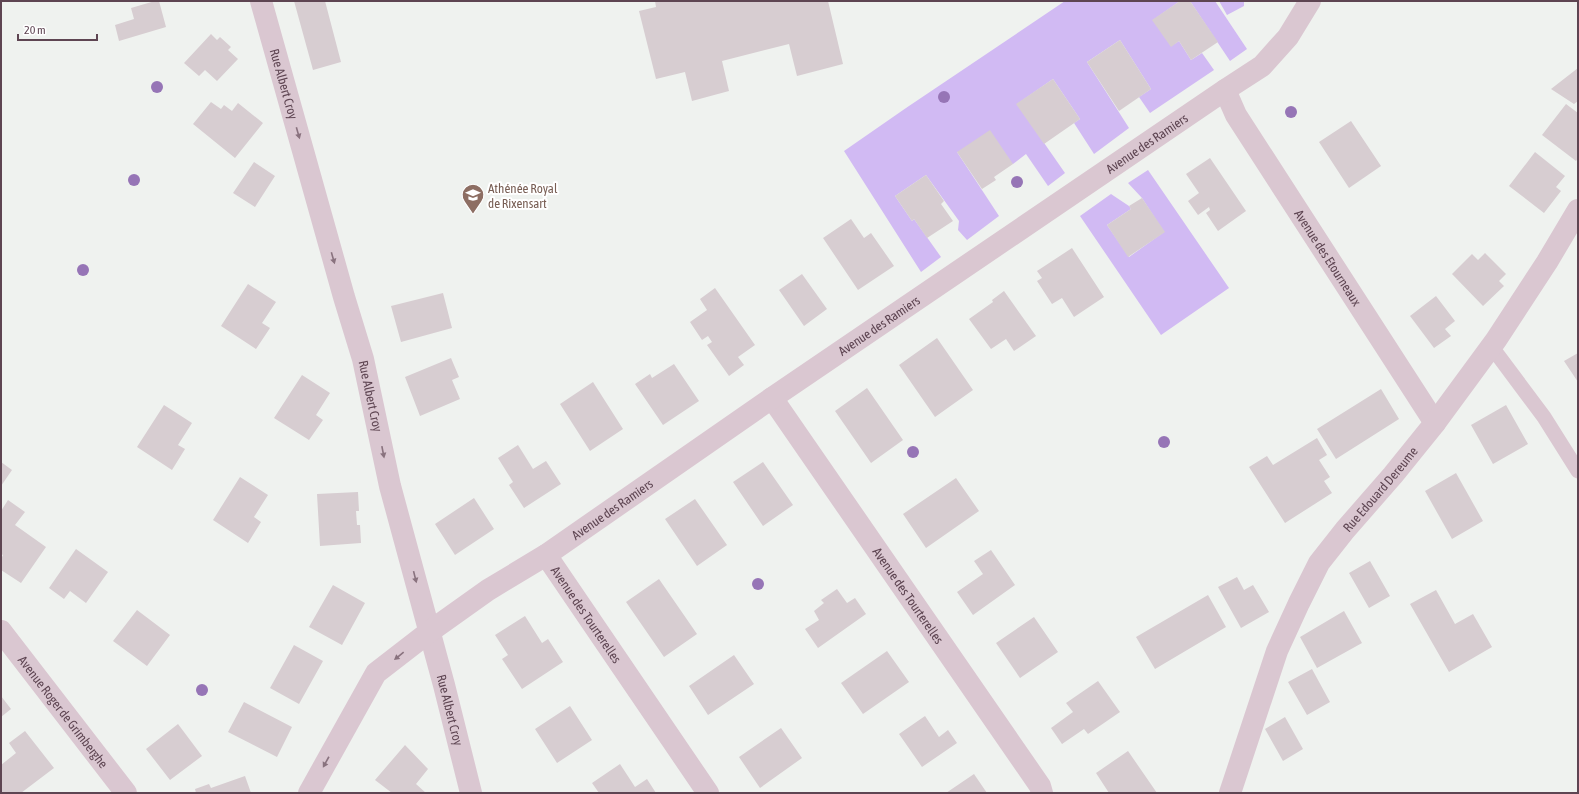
<svg xmlns="http://www.w3.org/2000/svg" width="1579" height="794" viewBox="0 0 1579 794" font-family="'Asap Condensed',sans-serif">
<style>
.green{fill:#d1baf3}
.building{fill:#d7cdd1}
.lines{fill:none;stroke-linecap:round;stroke-linejoin:round}
.lane{stroke:#dac7d1;stroke-width:15}
.street{stroke:#dac7d1;stroke-width:22}
.tree{fill:#9675b6}
.oneway{fill:#89727e}
.labels{text-anchor:middle;stroke-width:4;stroke-linejoin:round;paint-order:stroke}
.street-label{font-size:13px;fill:#5e4552;stroke:#fff}
.education-label{font-size:13px;fill:#785e54;stroke:#fff;text-anchor:start}
</style>
<rect width="100%" height="100%" fill="#eff2ef"/>
<path class="green" d="M 1065,1 L 1180,1 L 1153,20 L 1171,46 L 1179,41 L 1191,60 L 1202,53 L 1214,70 L 1150,113 L 1139,97 L 1151,89 L 1120,40 L 1087,62 L 1129,128 L 1094,154 L 1074,123 L 1080,119 L 1053,79 L 1017,104 L 1065,173 L 1048,186 L 1026,154 L 1013,164 L 957,152 L 999,216 L 967,240 L 958,230 L 959,221 L 926,175 L 895,196 L 912,221 L 914,219 L 941,257 L 921,272 L 844,151 L 906,108 Z
M 1190,1 L 1215,1 L 1247,49 L 1230,61 Z
M 1219,1 L 1244,1 L 1244,6 L 1227,15 Z
M 1148,170 L 1229,288 L 1161,335 L 1080,216 L 1111,194 L 1129,206 L 1131,209 L 1107,225 L 1129,257 L 1164,232 L 1142,198 L 1128,183 Z"/>
<path class="building" d="M 155,1 L 159,1 L 166,27 L 119,41 L 115,25 L 134,19 L 131,8 Z
M 294,1 L 325,1 L 341,62 L 313,70 Z
M 655,1 L 828,1 L 843,64 L 797,76 L 789,44 L 722,61 L 729,91 L 692,101 L 685,72 L 656,79 L 639,11 L 656,7 Z
M 1180,1 L 1190,1 L 1218,42 L 1191,60 L 1179,41 L 1171,47 L 1152,20 Z
M 211,34 L 217,40 L 220,37 L 231,47 L 228,50 L 238,59 L 217,81 L 205,70 L 199,76 L 184,63 Z
M 1120,40 L 1151,89 L 1119,111 L 1087,62 Z
M 1578,68 L 1578,101 L 1574,104 L 1551,89 Z
M 1053,79 L 1080,119 L 1044,144 L 1016,104 Z
M 211,102 L 221,109 L 224,105 L 232,111 L 238,103 L 263,123 L 235,158 L 193,124 Z
M 1566,104 L 1578,113 L 1578,158 L 1576,161 L 1542,135 Z
M 1351,121 L 1381,166 L 1349,188 L 1319,142 Z
M 990,130 L 1013,164 L 994,177 L 996,180 L 982,189 L 957,152 Z
M 1535,152 L 1565,176 L 1556,187 L 1561,191 L 1544,213 L 1509,186 Z
M 1210,158 L 1246,211 L 1218,231 L 1206,213 L 1210,210 L 1209,207 L 1198,215 L 1188,201 L 1199,193 L 1186,174 Z
M 254,162 L 275,176 L 255,207 L 233,193 Z
M 926,175 L 944,201 L 941,204 L 953,221 L 927,238 L 914,219 L 912,221 L 895,196 Z
M 1142,198 L 1165,232 L 1128,257 L 1107,225 L 1131,209 L 1129,206 Z
M 851,219 L 864,238 L 871,233 L 894,266 L 858,290 L 823,238 Z
M 1072,248 L 1104,297 L 1074,317 L 1062,298 L 1052,304 L 1037,281 L 1042,278 L 1037,271 Z
M 1485,253 L 1506,274 L 1499,281 L 1504,286 L 1483,306 L 1452,274 L 1472,254 L 1478,260 Z
M 802,274 L 827,309 L 804,326 L 779,290 Z
M 248,284 L 276,302 L 262,323 L 270,328 L 256,349 L 221,326 Z
M 715,288 L 755,345 L 738,357 L 744,365 L 729,376 L 707,345 L 712,342 L 708,336 L 702,340 L 690,322 L 707,310 L 700,299 Z
M 1004,291 L 1036,336 L 1014,351 L 1006,339 L 991,349 L 969,319 L 993,302 L 992,300 Z
M 443,293 L 452,328 L 401,342 L 391,306 Z
M 1436,296 L 1455,321 L 1445,329 L 1451,336 L 1434,348 L 1410,316 Z
M 937,338 L 973,390 L 935,417 L 899,365 Z
M 1578,353 L 1578,382 L 1564,361 Z
M 451,358 L 459,377 L 452,380 L 460,399 L 420,416 L 405,377 Z
M 674,364 L 699,401 L 663,425 L 635,384 L 650,374 L 652,378 Z
M 302,375 L 330,393 L 316,415 L 323,420 L 309,440 L 274,418 Z
M 593,382 L 623,429 L 590,451 L 560,404 Z
M 867,388 L 903,440 L 871,463 L 835,411 Z
M 1381,389 L 1399,419 L 1336,459 L 1317,429 Z
M 164,405 L 192,423 L 178,445 L 185,449 L 172,470 L 137,447 Z
M 1506,405 L 1528,444 L 1493,464 L 1471,425 Z
M 1317,438 L 1327,455 L 1319,460 L 1330,477 L 1324,481 L 1332,493 L 1285,523 L 1249,467 L 1267,456 L 1273,465 Z
M 518,445 L 533,469 L 546,461 L 561,484 L 524,508 L 509,485 L 513,482 L 498,458 Z
M 1,462 L 12,470 L 1,486 Z
M 763,462 L 793,505 L 763,526 L 733,482 Z
M 1456,473 L 1483,521 L 1452,539 L 1425,491 Z
M 240,477 L 268,495 L 254,517 L 261,522 L 248,543 L 213,520 Z
M 956,478 L 979,511 L 926,548 L 903,514 Z
M 358,492 L 359,511 L 356,511 L 357,525 L 360,525 L 361,543 L 320,546 L 317,494 Z
M 474,498 L 494,529 L 455,555 L 435,524 Z
M 695,499 L 727,545 L 697,566 L 665,519 Z
M 8,500 L 25,512 L 15,525 L 46,547 L 21,583 L 1,570 L 1,559 L 3,555 L 1,554 L 1,511 Z
M 76,549 L 108,572 L 86,603 L 70,591 L 64,599 L 49,588 Z
M 991,550 L 1015,585 L 973,615 L 957,592 L 983,574 L 974,561 Z
M 1370,561 L 1390,596 L 1369,608 L 1349,573 Z
M 1237,577 L 1244,590 L 1253,585 L 1269,612 L 1241,628 L 1218,587 Z
M 659,579 L 697,634 L 664,657 L 626,602 Z
M 333,585 L 365,603 L 342,645 L 309,627 Z
M 837,589 L 847,603 L 855,598 L 866,614 L 818,648 L 805,629 L 819,620 L 814,611 L 824,603 L 821,600 Z
M 1436,590 L 1455,624 L 1473,614 L 1492,647 L 1449,672 L 1410,604 Z
M 1208,595 L 1226,627 L 1155,669 L 1136,637 Z
M 137,610 L 170,635 L 147,666 L 113,641 Z
M 1344,611 L 1362,643 L 1317,668 L 1300,637 Z
M 525,616 L 542,643 L 548,639 L 563,662 L 522,689 L 502,659 L 508,655 L 495,635 Z
M 1034,617 L 1058,652 L 1020,678 L 996,643 Z
M 294,645 L 323,661 L 299,704 L 270,688 Z
M 887,651 L 909,682 L 863,714 L 841,683 Z
M 734,655 L 754,684 L 708,715 L 689,686 Z
M 1312,669 L 1330,702 L 1307,715 L 1288,682 Z
M 1098,681 L 1120,712 L 1088,734 L 1084,729 L 1062,744 L 1051,728 L 1073,712 L 1066,703 Z
M 1,696 L 11,709 L 1,717 Z
M 244,702 L 292,727 L 277,757 L 228,732 Z
M 570,706 L 592,740 L 557,763 L 535,729 Z
M 925,716 L 939,737 L 948,730 L 957,743 L 922,767 L 899,734 Z
M 1285,717 L 1303,749 L 1283,761 L 1265,729 Z
M 178,724 L 202,756 L 170,780 L 146,749 Z
M 781,728 L 802,758 L 760,788 L 739,757 Z
M 25,731 L 54,768 L 21,793 L 3,793 L 1,790 L 1,765 L 16,753 L 9,743 Z
M 405,745 L 428,769 L 416,784 L 426,793 L 392,793 L 375,780 Z
M 1128,751 L 1157,793 L 1109,793 L 1096,773 Z
M 620,764 L 635,787 L 647,779 L 656,793 L 599,793 L 592,783 Z
M 974,774 L 987,793 L 946,793 Z
M 245,776 L 251,793 L 196,793 L 195,789 L 209,784 L 211,788 Z"/>
<g class="lines">
<path class="lane" d="M 1491,346 L 1544,417 L 1578,471"/>
<g class="street">
<path id="s1" d="M 261,1 L 344,297 L 363,359 L 390,486 L 444,685 L 471,793"/>
<path id="s2" d="M 1225,90 L 1236,115 L 1435,423"/>
<path id="s3" d="M 772,398 L 1040,786 L 1042,793"/>
<path id="s4" d="M 546,555 L 708,793"/>
<path id="s5" d="M 1,631 L 126,793"/>
<path id="s6" d="M 309,793 L 376,673 L 429,632 L 488,590 L 546,555 L 772,398 L 1225,90 L 1262,66 L 1288,37 L 1310,1"/>
<path id="s7" d="M 1230,793 L 1277,651 L 1299,603 L 1319,563 L 1345,530 L 1393,475 L 1435,423 L 1496,340 L 1547,262 L 1578,210"/>
</g>
</g>
<g class="tree">
<circle cx="157" cy="87" r="6"/>
<circle cx="944" cy="97" r="6"/>
<circle cx="1291" cy="112" r="6"/>
<circle cx="134" cy="180" r="6"/>
<circle cx="1017" cy="182" r="6"/>
<circle cx="83" cy="270" r="6"/>
<circle cx="1164" cy="442" r="6"/>
<circle cx="913" cy="452" r="6"/>
<circle cx="758" cy="584" r="6"/>
<circle cx="202" cy="690" r="6"/>
</g>
<defs><path id="oneway-solid" d="M-6-.8H1V-3.2L6.5 0L1 3.2V.8H-6Z"/></defs>
<g class="oneway">
<use href="#oneway-solid" transform="translate(298 133) rotate(74)"/>
<use href="#oneway-solid" transform="translate(333 258) rotate(74)"/>
<use href="#oneway-solid" transform="translate(383 452) rotate(79)"/>
<use href="#oneway-solid" transform="translate(415 577) rotate(76)"/>
<use href="#oneway-solid" transform="translate(399 656) rotate(141)"/>
<use href="#oneway-solid" transform="translate(326 762) rotate(119)"/>
</g>
<defs>
<g id="school-pin" transform="scale(1.15)"><path d="M0 17L-7.5 6A9.5 9.5 0 1 1 7.5 6Z" fill="#8d6e63" stroke="#fff"/><path d="M0-5L7-2L0 1L-7-2ZM-4 1L0 2.5L4 1V4Q0 6-4 4Z" fill="#fff"/></g>
</defs>
<g fill-rule="evenodd">
<use href="#school-pin" x="473" y="195"/>
</g>
<g class="labels">
<g class="street-label">
<text dy="5" stroke="none"><textPath href="#s1" startOffset="86">Rue Albert Croy</textPath></text>
<text dy="5" stroke="none"><textPath href="#s6" startOffset="1073">Avenue des Ramiers</textPath></text>
<text dy="5" stroke="none"><textPath href="#s2" startOffset="197">Avenue des Etourneaux</textPath></text>
<text dy="5" stroke="none"><textPath href="#s6" startOffset="749">Avenue des Ramiers</textPath></text>
<text dy="5" stroke="none"><textPath href="#s1" startOffset="410">Rue Albert Croy</textPath></text>
<text dy="5" stroke="none"><textPath href="#s7" startOffset="343">Rue Edouard Dereume</textPath></text>
<text dy="5" stroke="none"><textPath href="#s6" startOffset="425">Avenue des Ramiers</textPath></text>
<text dy="5" stroke="none"><textPath href="#s3" startOffset="240">Avenue des Tourterelles</textPath></text>
<text dy="5" stroke="none"><textPath href="#s4" startOffset="72">Avenue des Tourterelles</textPath></text>
<text dy="5" stroke="none"><textPath href="#s1" startOffset="734">Rue Albert Croy</textPath></text>
<text dy="5" stroke="none"><textPath href="#s5" startOffset="102">Avenue Roger de Grimberghe</textPath></text>
</g>
<g class="education-label">
<text x="488" y="193">Athénée Royal<tspan x="488" dy="15">de Rixensart</tspan></text>
</g>
</g>
<rect width="1579" height="794" fill="none" stroke="#5e4552" stroke-width="4"/>
<path d="M18 34v6h79v-6" fill="none" stroke="#5e4552" stroke-width="2"/>
<text x="24" y="34" font-size="12" fill="#5e4552" stroke="#ffffff" stroke-width="3" paint-order="stroke">20 m</text>
</svg>
